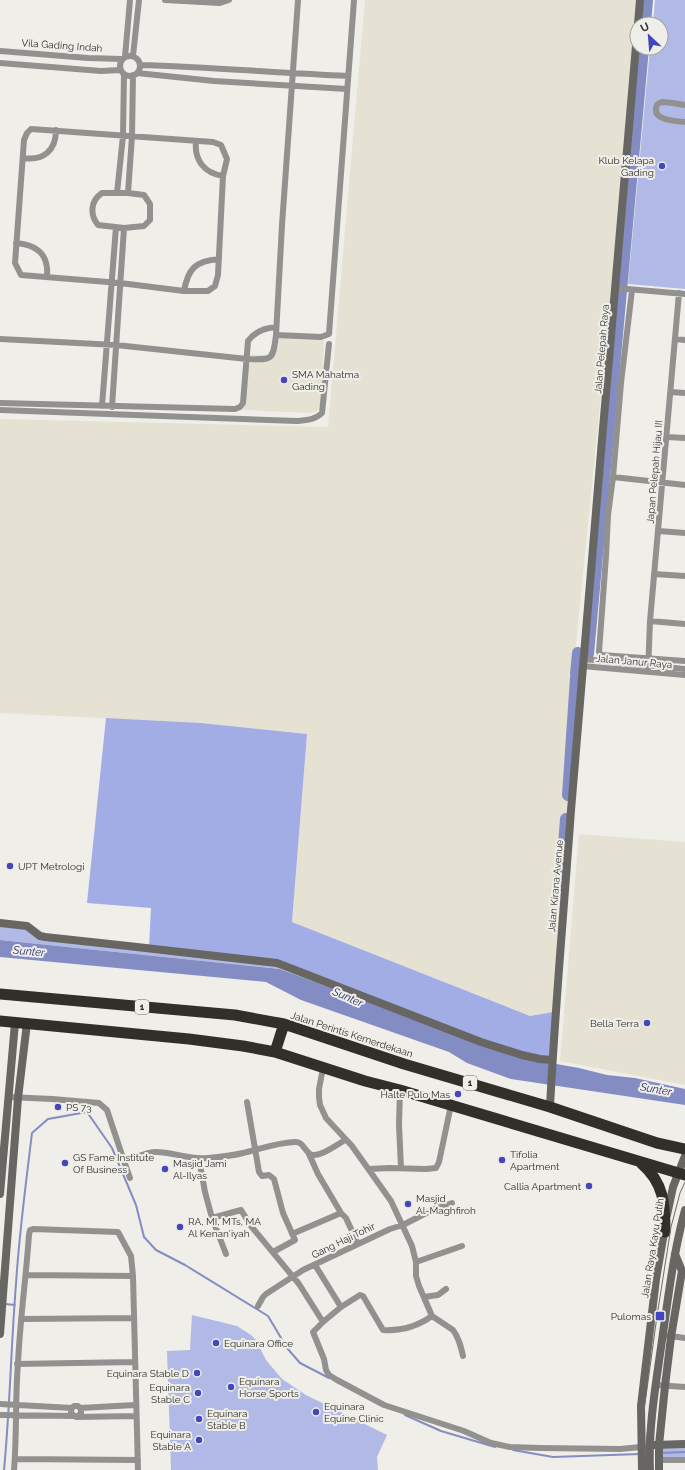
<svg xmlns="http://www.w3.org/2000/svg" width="685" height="1470" viewBox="0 0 685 1470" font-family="Raleway,sans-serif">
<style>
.built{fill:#e5e2d4}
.green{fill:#b1bae7}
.forest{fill:#a2ade6}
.water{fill:#838dc4}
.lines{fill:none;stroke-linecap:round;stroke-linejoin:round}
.stream{stroke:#838dc4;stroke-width:2}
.river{stroke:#838dc4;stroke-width:12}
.street{stroke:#92918f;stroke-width:6}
.secondary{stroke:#676662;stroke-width:8}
.highway{stroke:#302f2a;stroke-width:11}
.tram{stroke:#6c6b68;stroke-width:1}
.poi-dot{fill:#4447bc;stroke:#efeee8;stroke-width:1.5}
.labels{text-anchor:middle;stroke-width:4;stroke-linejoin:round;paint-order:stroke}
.shield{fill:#efeee8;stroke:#696865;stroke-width:1}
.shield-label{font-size:9px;font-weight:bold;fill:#302f2d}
.street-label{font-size:10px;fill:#302f2d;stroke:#efeee8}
.poi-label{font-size:10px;fill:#302f2d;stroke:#efeee8;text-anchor:start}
.water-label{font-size:11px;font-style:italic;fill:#25296b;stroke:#efeee8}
</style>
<rect width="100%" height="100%" fill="#efeee8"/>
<path class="built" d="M 365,0 L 639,0 L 628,124 L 573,674 L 568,792 L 553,1012 L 530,1016 L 292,922 L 307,734 L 201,723 L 0,713 L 0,419 L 328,427 Z
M 279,336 L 324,340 L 321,404 L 317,411 L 310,413 L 243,410 L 249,354 L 269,356 L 277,350 Z
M 579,834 L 685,842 L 685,1085 L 560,1061 Z"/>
<path class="green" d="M 655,0 L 685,0 L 685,289 L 628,284 L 650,48 L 661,48 L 661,24 L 653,24 Z
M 0,923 L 22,925 L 40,936 L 277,963 L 280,969 L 0,940 Z
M 192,1315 L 237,1326 L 251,1335 L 256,1340 L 266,1360 L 282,1379 L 306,1395 L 387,1435 L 377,1457 L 378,1470 L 171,1470 L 167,1351 L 190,1350 Z
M 685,1444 L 685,1460 L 659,1460 L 659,1445 Z"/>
<path class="forest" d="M 106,718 L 201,723 L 307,734 L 292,922 L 530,1016 L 553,1012 L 550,1059 L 522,1055 L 277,963 L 149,948 L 151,908 L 87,903 Z"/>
<path class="water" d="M 0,940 L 280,969 L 517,1057 L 579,1068 L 607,1075 L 635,1078 L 685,1089 L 685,1105 L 511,1079 L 467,1063 L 449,1052 L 301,1000 L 266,982 L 0,957 Z"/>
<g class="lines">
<path class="stream" d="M 5,1304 L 15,1305
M 405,1415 L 441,1431 L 495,1447
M 513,1450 L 553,1457 L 640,1454
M 660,1453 L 685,1452
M 4,1470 C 10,1408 11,1346 16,1284 C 19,1234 26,1183 32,1133 L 48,1119 L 87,1112 L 112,1148 L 136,1205 L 144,1237 L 156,1250 L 185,1265 L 268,1316 L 287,1348 L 300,1363 L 329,1378"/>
<path class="river" d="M 645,24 L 647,0
M 588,654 L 643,48
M 576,674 L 578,653
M 568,795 L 576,678
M 561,885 L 566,819"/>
<path class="street" d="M 165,0 L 220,3 L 229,0
M 0,51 L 88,58 L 122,59
M 133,56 L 139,0
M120 66a10 10 0 1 1 20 0a10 10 0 1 1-20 0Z
M 125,57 L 130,0
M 0,63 L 101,71 L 121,70
M 140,65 C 209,67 279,73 348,76
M 137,73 L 214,81 L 347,89
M 685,105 C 678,104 669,102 662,102 C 659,103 656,105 656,108 C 654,121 677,121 685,122
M 31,129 L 213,142 L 221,145 L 227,159 L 223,176 L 218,275 L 215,286 L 208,291 L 184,291 L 120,283 L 21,275 L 15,263 L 24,140 L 27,133 Z
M 196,141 C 194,160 204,173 223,176
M 23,158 C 43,161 56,151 56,130
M 102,193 L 128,193 L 144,195 L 150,204 L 150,220 L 144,226 L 124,228 L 98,225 C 90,215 90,201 102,193 Z
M 117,193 L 123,136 L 124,74
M 128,193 L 132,136 L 133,75
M 16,243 C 38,245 49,255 47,277
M 616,288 L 685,294
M 632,290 L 621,383 L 613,477 L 608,515 L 606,556 L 599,652 L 601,655 L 685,661
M 184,291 C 188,269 195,261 219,259
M 276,335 L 321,337 L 329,334 L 354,0
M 0,339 L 116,345 L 247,359 C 272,360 273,361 276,335 L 282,225 L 298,0
M 675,339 L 685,340
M 671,392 L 685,393
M 0,403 L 235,409 L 240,407 L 243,403 L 248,341 C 255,331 265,328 276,327
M 102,406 L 116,227
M 112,407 L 124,228
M 0,410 L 297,421 C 307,420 315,420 322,413 L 329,344
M 667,437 L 685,438
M 613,477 L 685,485
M 659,531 L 685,533
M 654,574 L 685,576
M 650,621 L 685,624
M 583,659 L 685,669
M 582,666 L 685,675
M 648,672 L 650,621 L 679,293
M 323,1068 L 319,1089 L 319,1097 L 320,1105 L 326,1118 L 352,1146 L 391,1201 L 412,1246 L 416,1262 L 416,1276 L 419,1286 L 432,1316 L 453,1330 C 459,1338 461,1347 463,1356
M 400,1090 L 399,1125 L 401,1168
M 8,1097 L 52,1099 L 99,1103 L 107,1110 L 124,1161 C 134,1159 145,1152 156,1152 C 173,1152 190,1160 207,1158 C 219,1157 232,1156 243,1153 C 260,1149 276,1143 294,1142 C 303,1141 303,1149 310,1154 C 318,1159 338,1144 345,1140
M 247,1102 L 259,1172 L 262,1176 L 269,1175 L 274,1179 L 283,1213 L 295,1240 L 273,1252
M 199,1159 L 205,1192 L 212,1218 L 226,1254
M 124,1161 L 130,1178
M 369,1169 L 389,1168 L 426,1169 L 436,1168 L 439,1162 L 451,1105
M 341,1213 L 346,1218 L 358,1244
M 212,1218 L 241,1210 L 251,1226 L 299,1284 L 323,1322 L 341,1307 L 360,1295 L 363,1296 L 383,1330 C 401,1331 418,1326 432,1316
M 292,1234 L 341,1213 L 318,1174 L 309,1154
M 416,1262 L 462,1246
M 315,1265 L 341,1307
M 26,1275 L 133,1276
M 424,1297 L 438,1295 L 446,1289
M 258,1306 L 263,1297 L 266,1294 L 303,1270 L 390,1229 L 403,1225 L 434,1209 L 452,1203
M 21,1319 L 134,1318
M 323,1322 L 313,1332 L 324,1359 L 326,1370 L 329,1375 L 337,1380 L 384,1405 L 464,1431 L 491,1443 L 510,1447 L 540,1448 L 620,1449 L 641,1447
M 663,1335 L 685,1338
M 17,1364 L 135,1362
M 656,1385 L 685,1387
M 0,1404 L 72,1408
M 80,1408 L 135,1405
M 0,1415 L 74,1416
M 78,1416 L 81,1413 L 81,1409 L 78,1406 L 74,1406 L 71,1409 L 71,1413 L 76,1417 L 136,1416
M 15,1459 L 138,1460
M 659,1460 L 685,1460
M 14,1470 C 17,1434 15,1399 18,1363 C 20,1320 26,1278 29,1235 L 30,1230 L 33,1229 L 118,1232 L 131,1256 L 133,1276 L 138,1470"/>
<path class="secondary" d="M 638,24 L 640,0
M 0,923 L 27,926 L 40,936 L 45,937 L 128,946 L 277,963 L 481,1042 L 522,1055 L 540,1059 L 552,1060
M 550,1107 C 555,1008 564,909 571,810 C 591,551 616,293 637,34
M 0,1194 L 15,1023
M 667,1215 L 673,1187 L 685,1156
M 0,1334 L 18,1098 L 27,1023
M 654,1445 L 685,1444
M 642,1470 L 641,1406 L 656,1279 L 665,1227
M 650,1470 C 648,1425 657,1378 663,1333 C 669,1292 674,1250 685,1210
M 659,1470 L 659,1445 L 665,1386 L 671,1337 L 682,1271 L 675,1254"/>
<path class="highway" d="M 0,994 L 235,1015 L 284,1024 L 404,1064 L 550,1107 L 657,1143 L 685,1149
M 0,1021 L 189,1039 L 243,1046 L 275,1052 L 365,1081 L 400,1090 L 685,1175
M 275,1052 L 284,1024
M 642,1164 C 664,1183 665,1204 665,1232"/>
<path class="tram" d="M 644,1460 L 648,1426
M 639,1470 L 639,1447 L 657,1316 L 671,1227 L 680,1193 L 685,1182"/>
</g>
<g class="poi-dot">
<circle cx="662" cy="166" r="4"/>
<circle cx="284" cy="380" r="4"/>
<circle cx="10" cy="866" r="4"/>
<circle cx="647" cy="1023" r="4"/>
<circle cx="458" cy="1094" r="4"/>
<circle cx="58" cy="1107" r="4"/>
<circle cx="502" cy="1160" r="4"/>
<circle cx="65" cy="1163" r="4"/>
<circle cx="165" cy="1169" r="4"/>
<circle cx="589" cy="1186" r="4"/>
<circle cx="408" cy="1204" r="4"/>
<circle cx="180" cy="1227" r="4"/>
<rect x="655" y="1311" width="10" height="10" rx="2"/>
<circle cx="216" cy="1343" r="4"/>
<circle cx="197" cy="1373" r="4"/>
<circle cx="231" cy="1387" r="4"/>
<circle cx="198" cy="1393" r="4"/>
<circle cx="316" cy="1412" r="4"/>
<circle cx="199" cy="1419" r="4"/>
<circle cx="199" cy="1440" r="4"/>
</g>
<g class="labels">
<g class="shield">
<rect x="135" y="1000" width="14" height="14" rx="3"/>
<rect x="463" y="1076" width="14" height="14" rx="3"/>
</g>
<g class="shield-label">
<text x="142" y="1010">1</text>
<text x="470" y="1086">1</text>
</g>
<g class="street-label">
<text transform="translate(62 45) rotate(4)" y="4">Vila Gading Indah</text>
<text transform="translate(601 349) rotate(-85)" y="4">Jalan Pelepah Raya</text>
<text transform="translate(654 472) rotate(-85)" y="4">Japan Pelepah Hijau III</text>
<text transform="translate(634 661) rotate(5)" y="4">Jalan Janur Raya</text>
<text transform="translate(555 886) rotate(-85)" y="4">Jalan Kirana Avenue</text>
<text transform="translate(352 1034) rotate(18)" y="4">Jalan Perintis Kemerdekaan</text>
<text transform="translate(343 1240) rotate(-26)" y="4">Gang Haji Tohir</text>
<text transform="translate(652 1248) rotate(-81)" y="4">Jalan Raya Kayu Putih</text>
</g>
<g class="poi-label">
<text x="654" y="164" text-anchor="end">Klub Kelapa<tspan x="654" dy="12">Gading</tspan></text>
<text x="292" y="378">SMA Mahatma<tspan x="292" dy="12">Gading</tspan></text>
<text x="18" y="870">UPT Metrologi</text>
<text x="639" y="1027" text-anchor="end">Bella Terra</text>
<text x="450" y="1098" text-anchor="end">Halte Pulo Mas</text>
<text x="66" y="1111">PS 73</text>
<text x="510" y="1158">Tifolia<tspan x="510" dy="12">Apartment</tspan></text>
<text x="73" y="1161">GS Fame Institute<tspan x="73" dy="12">Of Business</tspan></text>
<text x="173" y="1167">Masjid Jami<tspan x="173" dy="12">Al-Ilyas</tspan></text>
<text x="581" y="1190" text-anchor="end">Callia Apartment</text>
<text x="416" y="1202">Masjid<tspan x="416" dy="12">Al-Maghfiroh</tspan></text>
<text x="188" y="1225">RA, MI, MTs, MA<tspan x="188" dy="12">Al Kenan'iyah</tspan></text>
<text x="651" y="1320" text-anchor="end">Pulomas</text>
<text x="224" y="1347">Equinara Office</text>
<text x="189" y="1377" text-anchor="end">Equinara Stable D</text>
<text x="239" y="1385">Equinara<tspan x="239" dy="12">Horse Sports</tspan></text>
<text x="190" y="1391" text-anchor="end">Equinara<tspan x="190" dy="12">Stable C</tspan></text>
<text x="324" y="1410">Equinara<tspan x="324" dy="12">Equine Clinic</tspan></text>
<text x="207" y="1417">Equinara<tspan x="207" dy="12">Stable B</tspan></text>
<text x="191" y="1438" text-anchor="end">Equinara<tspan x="191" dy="12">Stable A</tspan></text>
</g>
<g class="water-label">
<text transform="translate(29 951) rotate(5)" y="4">Sunter</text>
<text transform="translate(348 997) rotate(24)" y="4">Sunter</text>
<text transform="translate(656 1089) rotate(10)" y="4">Sunter</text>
</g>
</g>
<g transform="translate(649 36) rotate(334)"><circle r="19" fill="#efeee8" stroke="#a3a29d"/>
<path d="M0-3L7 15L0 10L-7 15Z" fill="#4447bc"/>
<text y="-6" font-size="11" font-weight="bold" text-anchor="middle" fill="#302f2d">U</text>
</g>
</svg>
